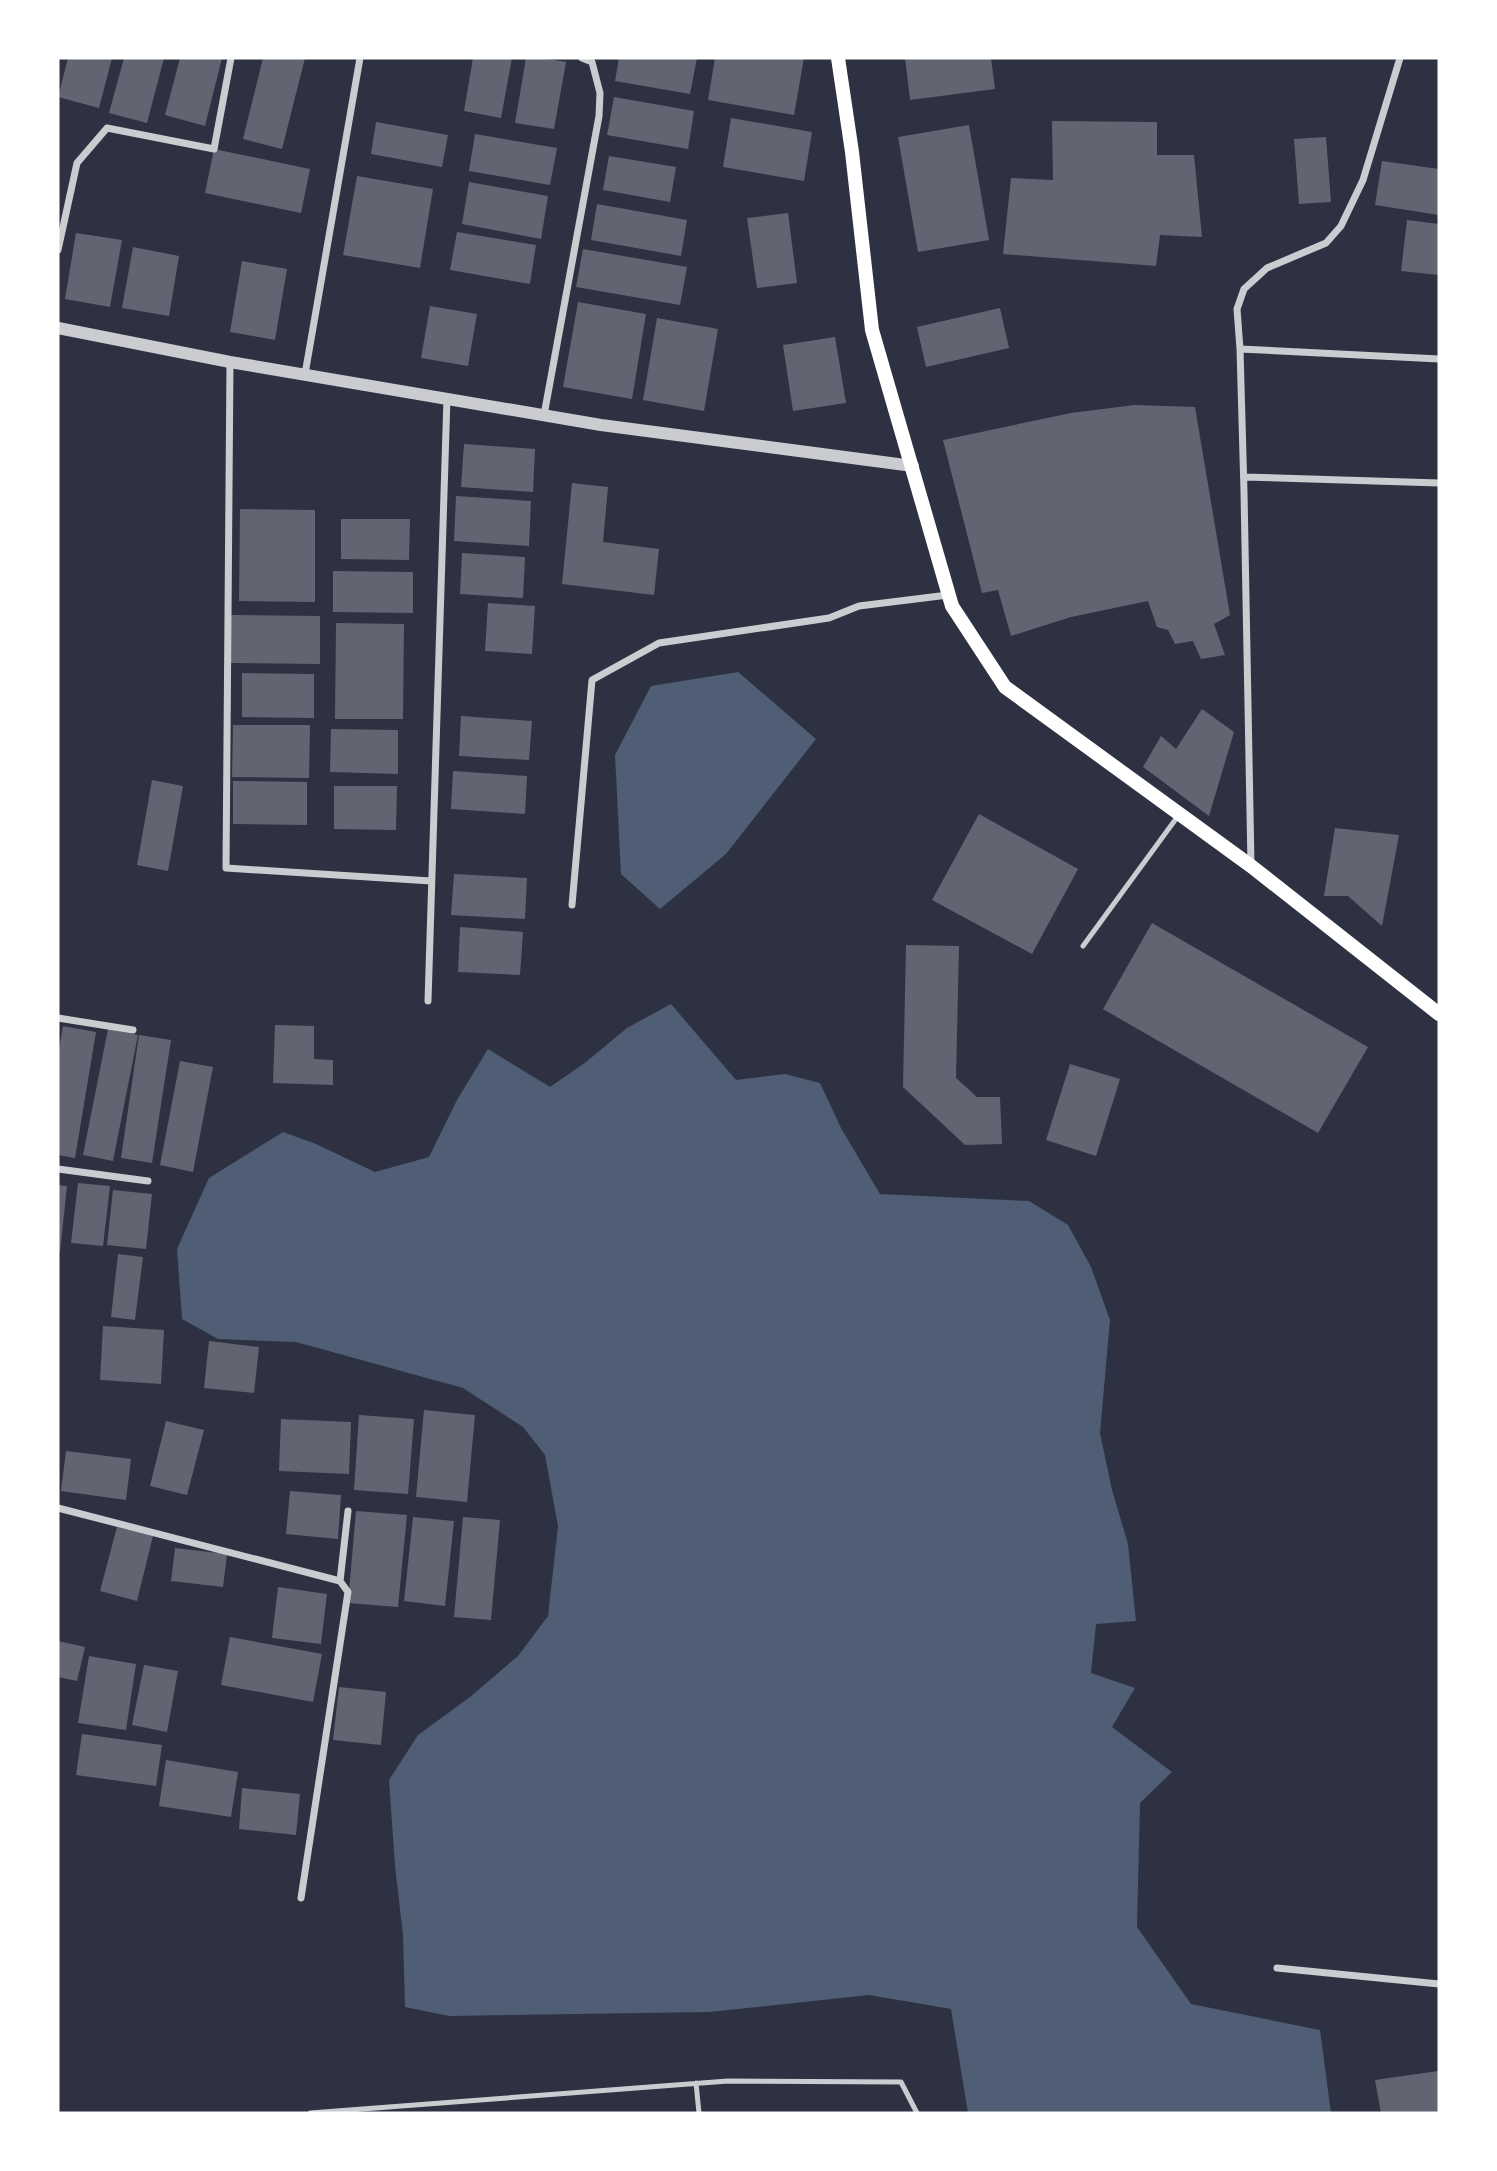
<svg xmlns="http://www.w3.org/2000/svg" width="1497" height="2171" viewBox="0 0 1497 2171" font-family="'Varela Round',sans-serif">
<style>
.water{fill:#4f5d75}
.building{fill:#626471}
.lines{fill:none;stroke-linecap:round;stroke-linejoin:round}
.service{stroke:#caccd0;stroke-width:5}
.minor{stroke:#caccd0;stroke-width:7}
.tertiary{stroke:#caccd0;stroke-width:12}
.secondary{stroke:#fff;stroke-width:14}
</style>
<rect width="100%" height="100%" fill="#2d3142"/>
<path class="water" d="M 738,672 L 816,739 L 726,854 L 660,909 L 621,874 L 615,755 L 651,686 Z
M 671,1004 L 736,1080 L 785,1074 L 820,1083 L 841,1128 L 880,1194 L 1029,1201 L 1068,1225 L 1091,1267 L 1110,1320 L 1100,1433 L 1112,1490 L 1128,1544 L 1136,1621 L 1096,1624 L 1091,1673 L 1135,1688 L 1112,1727 L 1172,1772 L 1140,1803 L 1137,1927 L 1191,2004 L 1320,2030 L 1331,2113 L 968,2113 L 951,2009 L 869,1995 L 710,2012 L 449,2016 L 405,2007 L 403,1935 L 395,1866 L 389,1780 L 418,1735 L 470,1697 L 518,1656 L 548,1616 L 558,1526 L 545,1455 L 523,1427 L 463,1388 L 296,1342 L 218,1339 L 182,1319 L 177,1249 L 209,1178 L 283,1132 L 316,1144 L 375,1172 L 429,1157 L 457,1100 L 488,1049 L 550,1087 L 586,1062 L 627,1028 Z"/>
<path class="building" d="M 68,58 L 112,58 L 99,108 L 58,97 Z
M 124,58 L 164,58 L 147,123 L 109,113 Z
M 180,58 L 222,58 L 205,126 L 165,115 Z
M 263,58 L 305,58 L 282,149 L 243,139 Z
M 473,58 L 512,58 L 501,118 L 464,111 Z
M 526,58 L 542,58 L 566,62 L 554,129 L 515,123 Z
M 619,58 L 697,58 L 690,94 L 615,81 Z
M 715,58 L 804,58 L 794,115 L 708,100 Z
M 905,58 L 991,58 L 995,89 L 910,100 Z
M 614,97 L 694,111 L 688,149 L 607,135 Z
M 731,118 L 812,132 L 804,181 L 723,167 Z
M 1052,121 L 1157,122 L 1157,155 L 1194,155 L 1202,237 L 1160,235 L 1156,266 L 1003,254 L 1011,178 L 1053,180 Z
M 376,122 L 448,135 L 442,167 L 371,154 Z
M 969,125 L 989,240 L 918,252 L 898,137 Z
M 475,134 L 557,148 L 550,185 L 469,171 Z
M 1326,137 L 1331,202 L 1299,204 L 1294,139 Z
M 214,149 L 310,169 L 301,213 L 205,193 Z
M 609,156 L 676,167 L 670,202 L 603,190 Z
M 1382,161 L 1439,169 L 1439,215 L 1375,205 Z
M 357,176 L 433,189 L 420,268 L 343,255 Z
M 469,182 L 548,196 L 541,239 L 462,224 Z
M 597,204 L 687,220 L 681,256 L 591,240 Z
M 788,213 L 797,283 L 757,288 L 747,218 Z
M 1407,220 L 1439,224 L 1439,275 L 1401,271 Z
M 457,232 L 536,245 L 530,284 L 450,270 Z
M 76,233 L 122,240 L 110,307 L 65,299 Z
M 133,247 L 179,256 L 169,316 L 122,308 Z
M 583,249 L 687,267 L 680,305 L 576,287 Z
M 242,261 L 287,269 L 275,340 L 230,332 Z
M 578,302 L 646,314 L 632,399 L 563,387 Z
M 430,306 L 477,314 L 468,366 L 421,358 Z
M 1000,308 L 1009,348 L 926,367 L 917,327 Z
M 657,318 L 718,329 L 704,411 L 643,400 Z
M 835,337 L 846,403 L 793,411 L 783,345 Z
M 1134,405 L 1195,407 L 1230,615 L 1214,624 L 1225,655 L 1201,659 L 1193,641 L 1175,644 L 1168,630 L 1157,627 L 1148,601 L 1071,617 L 1011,636 L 998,590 L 982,593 L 943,440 L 1071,413 Z
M 464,444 L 535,449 L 533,492 L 461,487 Z
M 572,483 L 608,487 L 603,542 L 659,549 L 654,595 L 562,584 Z
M 456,496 L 531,501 L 529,546 L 454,541 Z
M 240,509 L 315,510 L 315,602 L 239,601 Z
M 341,519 L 410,519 L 409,560 L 341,559 Z
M 462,553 L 525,557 L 523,598 L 460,594 Z
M 333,571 L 413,572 L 413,613 L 333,612 Z
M 488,603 L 535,606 L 532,654 L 485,651 Z
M 231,615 L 320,616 L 320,664 L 231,663 Z
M 336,623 L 404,624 L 403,719 L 335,719 Z
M 242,673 L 314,674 L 314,718 L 242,717 Z
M 1202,709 L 1234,732 L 1209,816 L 1143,767 L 1161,736 L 1176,749 Z
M 461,716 L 532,721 L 529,760 L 459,756 Z
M 233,725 L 310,725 L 309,778 L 232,777 Z
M 331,729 L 398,730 L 398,774 L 330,772 Z
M 453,771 L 527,776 L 525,814 L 451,809 Z
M 152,780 L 183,786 L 168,871 L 137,865 Z
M 233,781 L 307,782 L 307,825 L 233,824 Z
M 334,786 L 397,786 L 396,830 L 334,829 Z
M 979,814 L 1078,869 L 1032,954 L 932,900 Z
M 1335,828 L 1399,835 L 1382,926 L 1348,896 L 1324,896 Z
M 454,874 L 527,878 L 525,919 L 451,915 Z
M 1152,923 L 1368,1047 L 1318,1133 L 1103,1009 Z
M 460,927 L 523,932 L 520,975 L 458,972 Z
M 906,945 L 959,946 L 956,1078 L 977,1097 L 1000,1097 L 1002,1144 L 965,1145 L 903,1087 Z
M 275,1025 L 314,1026 L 314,1059 L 333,1060 L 333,1085 L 273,1083 Z
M 63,1026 L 96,1032 L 75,1158 L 58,1155 L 58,1055 Z
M 108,1029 L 138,1035 L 113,1161 L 83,1155 Z
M 139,1035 L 171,1040 L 152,1163 L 121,1158 Z
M 180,1061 L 213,1067 L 193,1172 L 160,1165 Z
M 1070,1064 L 1120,1079 L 1096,1156 L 1046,1140 Z
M 78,1183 L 110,1186 L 103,1246 L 71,1243 Z
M 58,1185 L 67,1186 L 60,1252 L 58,1252 Z
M 113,1190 L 152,1194 L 146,1249 L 107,1245 Z
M 118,1254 L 143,1257 L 135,1320 L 111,1317 Z
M 103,1326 L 164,1330 L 161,1384 L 100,1380 Z
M 209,1341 L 259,1347 L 254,1393 L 204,1388 Z
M 424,1410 L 475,1415 L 467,1502 L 416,1497 Z
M 359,1415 L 414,1419 L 408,1494 L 354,1490 Z
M 281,1419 L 351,1422 L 349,1474 L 279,1471 Z
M 166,1421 L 204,1430 L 187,1495 L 150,1486 Z
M 66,1451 L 131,1459 L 126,1500 L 61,1491 Z
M 290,1491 L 341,1495 L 338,1539 L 286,1534 Z
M 356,1511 L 407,1515 L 398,1607 L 348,1603 Z
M 413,1517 L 454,1521 L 445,1606 L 404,1601 Z
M 463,1517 L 500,1520 L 491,1620 L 454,1617 Z
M 117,1527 L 153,1536 L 137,1601 L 100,1591 Z
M 175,1548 L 227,1554 L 223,1587 L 171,1581 Z
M 278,1587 L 327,1594 L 321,1644 L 272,1638 Z
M 230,1637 L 322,1654 L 313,1702 L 221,1685 Z
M 58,1641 L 85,1647 L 77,1681 L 58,1677 Z
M 89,1656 L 136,1664 L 126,1730 L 78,1723 Z
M 144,1665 L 178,1671 L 167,1732 L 132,1725 Z
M 339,1687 L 386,1692 L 381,1745 L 333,1740 Z
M 82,1734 L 162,1745 L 156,1786 L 76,1775 Z
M 166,1760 L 238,1772 L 231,1817 L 159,1806 Z
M 242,1788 L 300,1794 L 296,1835 L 239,1829 Z
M 1438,2071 L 1439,2113 L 1381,2113 L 1375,2080 Z"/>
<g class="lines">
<path class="service" d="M 1083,946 L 1178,816
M 696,2083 L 699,2113
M 310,2113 L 728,2081 L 901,2082 L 917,2113"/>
<path class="minor" d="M 58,250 L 77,163 L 107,128 L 214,149 L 231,58
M 1240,349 L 1439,359
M 230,362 L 226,868 L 431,881
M 305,374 L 360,58
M 544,415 L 599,116 L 600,93 L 592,62 L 582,58
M 1244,477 L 1439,483
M 1251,865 L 1244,492 L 1240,349 L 1237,309 L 1244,289 L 1267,268 L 1326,243 L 1341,226 L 1363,180 L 1400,58
M 572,905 L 592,680 L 659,643 L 829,618 L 859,606 L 948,595
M 428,1001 L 447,398
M 58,1018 L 133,1030
M 58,1169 L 148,1181
M 58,1508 L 340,1581 L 348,1592 L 301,1898
M 340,1581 L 348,1511
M 1277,1968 L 1439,1984"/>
<path class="tertiary" d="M 58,328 L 230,362 L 601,425 L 913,466"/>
<path class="secondary" d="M 838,58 L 852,152 L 872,330 L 952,606 L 1005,687 L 1251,866 L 1439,1014"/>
</g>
<rect width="1497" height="2171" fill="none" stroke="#ffffff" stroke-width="119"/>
</svg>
